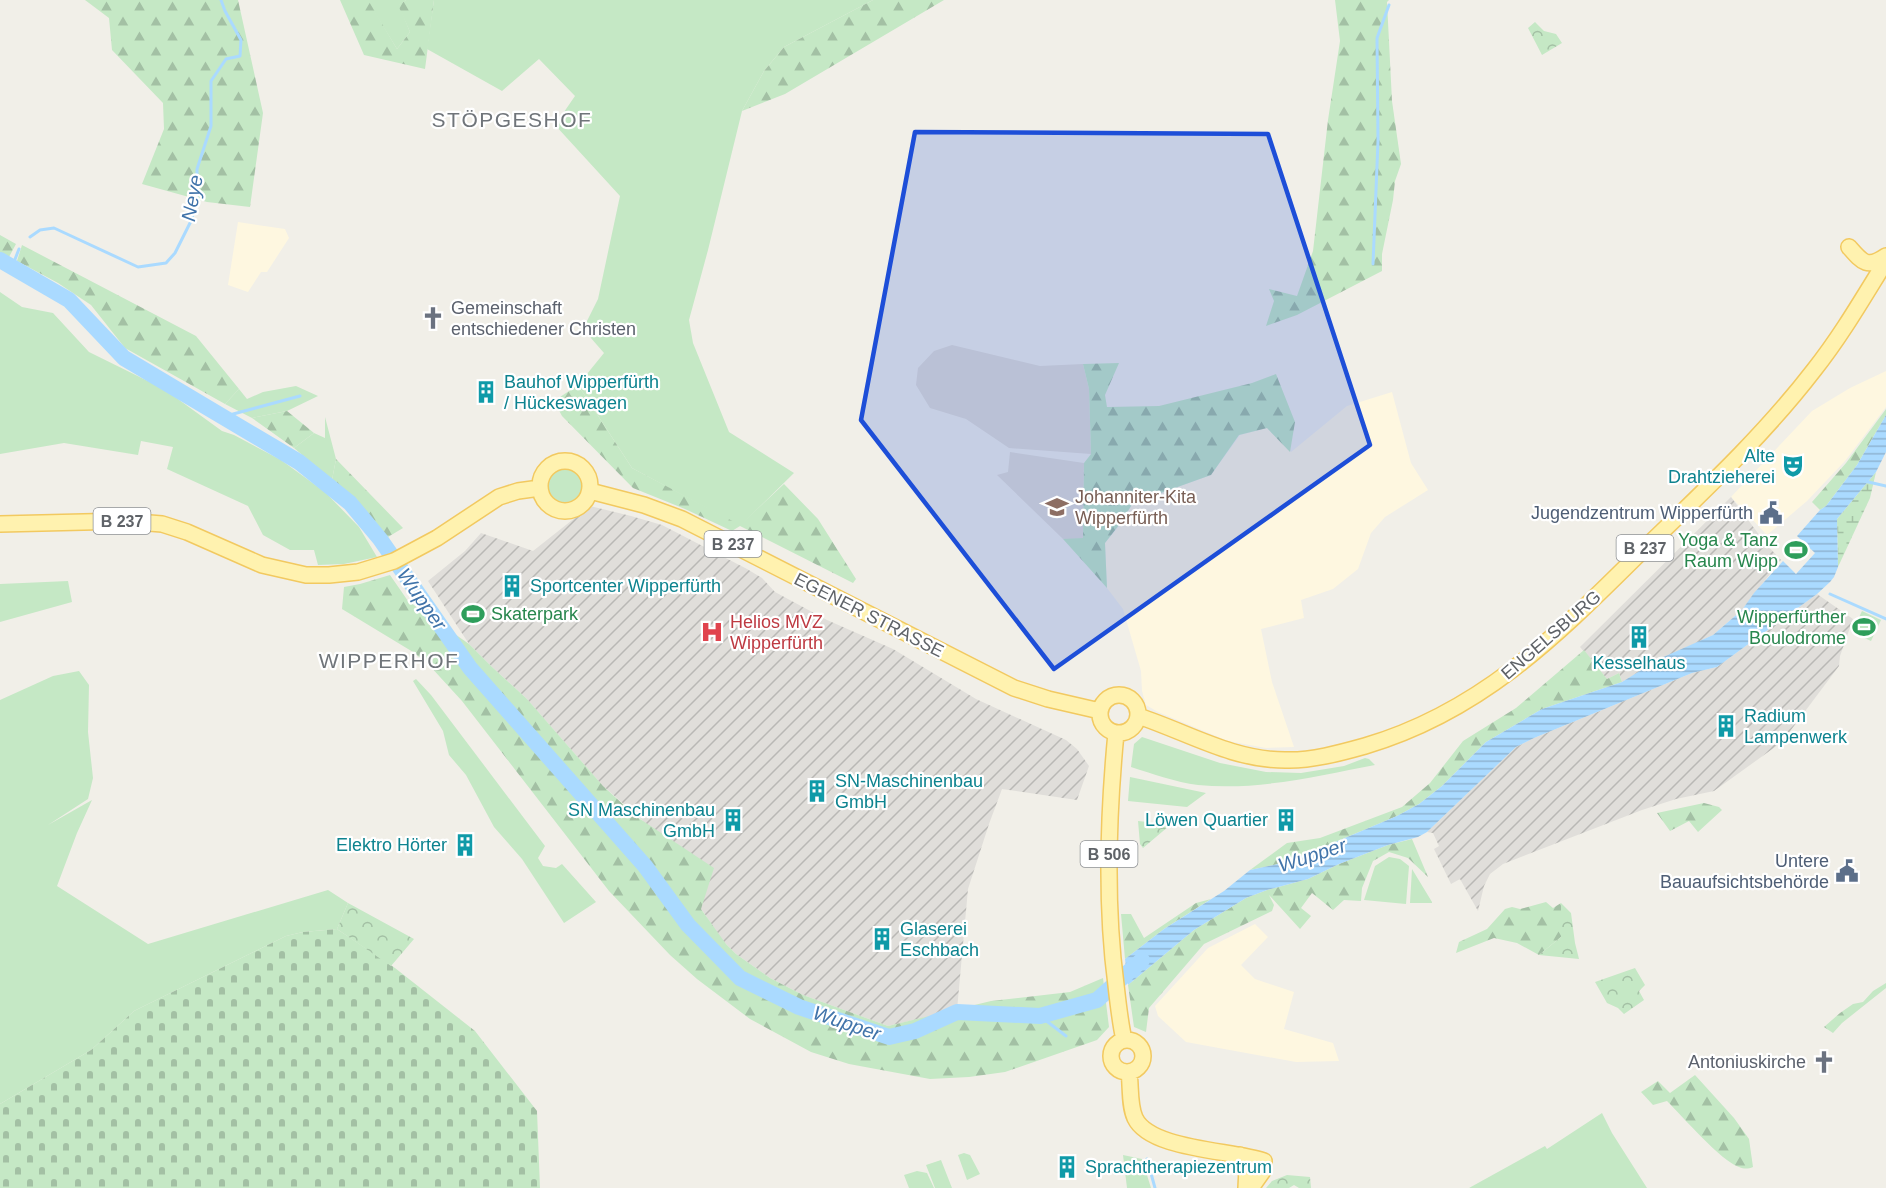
<svg xmlns="http://www.w3.org/2000/svg" width="1886" height="1188" viewBox="0 0 1886 1188" font-family="Arial,sans-serif">
<style>
.commercial{fill:#fef7e0}
.industrial{fill:url(#industrial-furrows)}
.education{fill:#e1ded6}
.green{fill:#c5e8c5}
.forest{fill:url(#forest-firs)}
.wetland{fill:url(#wetland-marsh)}
.cemetery{fill:url(#cemetery-stones)}
.park{fill:url(#park-crowns)}
.water{fill:url(#water-rules)}
.lines{fill:none;stroke-linecap:round;stroke-linejoin:round}
.stream{stroke:#aadaff;stroke-width:3}
.river{stroke:#aadaff;stroke-width:16}
.primary-casing{stroke:#f2c960;stroke-width:18}
.primary{stroke:#fff2af;stroke-width:15}
.marked{fill:#1d4ed8;fill-opacity:0.2;stroke:#1d4ed8;stroke-width:4.5;stroke-linejoin:round}
.labels{text-anchor:middle;stroke-width:4.5;stroke-linejoin:round;paint-order:stroke}
.shield{fill:#fff;stroke:#8f9295;stroke-width:1.5}
.shield-label{font-size:16px;font-weight:bold;fill:#5f6368}
.worship-label{font-size:18px;fill:#5b616d;stroke:#fff;text-anchor:start}
.culture-label{font-size:18px;fill:#0d838f;stroke:#fff;text-anchor:start}
.education-label{font-size:18px;fill:#785e54;stroke:#fff;text-anchor:start}
.service-label{font-size:18px;fill:#4e5e75;stroke:#fff;text-anchor:end}
.leisure-label{font-size:18px;fill:#27864d;stroke:#fff;text-anchor:end}
.street-label{font-size:18px;fill:#5f6368;stroke:#fff}
.health-label{font-size:18px;fill:#be3a42;stroke:#fff;text-anchor:start}
.water-label{font-size:20px;font-style:italic;fill:#4174aa;stroke:#fff}
.quarter-label{font-size:21px;letter-spacing:1.5px;fill:#70757a;stroke:#fff}
</style>
<defs>
<pattern id="industrial-furrows" width="10" height="10" patternUnits="userSpaceOnUse" patternTransform="scale(1.5)"><rect width="10" height="10" fill="#e0deda"/><path d="M-1 1l2-2M0 10L10 0M9 11l2-2" fill="none" stroke="#b9b8b5"/></pattern>
<pattern id="forest-firs" width="22" height="20" patternUnits="userSpaceOnUse" patternTransform="scale(1.5)"><rect width="22" height="20" fill="#c5e8c5"/><path d="M5 1l3.5 6h-7zM16 11l3.5 6h-7z" fill="#a3c0a4"/></pattern>
<pattern id="wetland-marsh" width="20" height="14" patternUnits="userSpaceOnUse" patternTransform="scale(1.5)"><rect width="20" height="14" fill="#c5e8c5"/><path d="M1 5h8M5 5V1M11 12h8M15 12V8" fill="none" stroke="#a3c0a4"/></pattern>
<pattern id="cemetery-stones" width="16" height="16" patternUnits="userSpaceOnUse" patternTransform="scale(1.5)"><rect width="16" height="16" fill="#c5e8c5"/><path d="M2 7V4a2 2 0 0 1 4 0v3zM10 15v-3a2 2 0 0 1 4 0v3z" fill="#a3c0a4"/></pattern>
<pattern id="park-crowns" width="20" height="18" patternUnits="userSpaceOnUse" patternTransform="scale(1.5)"><rect width="20" height="18" fill="#c5e8c5"/><path d="M2 6a3 3 0 1 1 6 0M12 15a3 3 0 1 1 6 0" fill="none" stroke="#a3c0a4"/></pattern>
<pattern id="water-rules" width="6" height="5" patternUnits="userSpaceOnUse" patternTransform="scale(1.5)"><rect width="6" height="5" fill="#aadaff"/><path d="M0 2.5h6" fill="none" stroke="#8eb4d2"/></pattern>
</defs>
<rect width="100%" height="100%" fill="#f1efe8"/>
<path class="commercial" d="M 238,222 L 285,229 L 289,238 L 267,272 L 261,272 L 248,292 L 228,285 Z
M 1886,371 L 1886,407 L 1845,461 L 1807,501 L 1767,535 L 1731,497 L 1812,411 L 1850,388 Z
M 1392,392 L 1411,463 L 1428,490 L 1385,517 L 1371,533 L 1358,569 L 1333,589 L 1301,600 L 1304,618 L 1261,629 L 1272,682 L 1294,747 L 1266,748 L 1228,741 L 1158,712 L 1146,705 L 1142,691 L 1141,671 L 1123,609 L 1107,588 L 1105,543 L 1120,525 L 1133,503 L 1211,475 L 1240,435 L 1267,428 L 1291,452 L 1347,406 Z
M 1255,924 L 1268,937 L 1241,965 L 1255,979 L 1294,992 L 1284,1029 L 1333,1043 L 1339,1061 L 1296,1062 L 1186,1042 L 1158,1016 L 1155,1006 L 1208,948 Z"/>
<path class="industrial" d="M 1731,497 L 1766,544 L 1781,560 L 1742,610 L 1713,635 L 1660,660 L 1622,682 L 1619,673 L 1607,679 L 1580,647 Z
M 590,506 L 631,516 L 662,525 L 747,569 L 762,578 L 775,592 L 827,620 L 893,649 L 976,699 L 1066,740 L 1077,749 L 1089,766 L 1077,800 L 1002,789 L 989,824 L 968,889 L 957,1010 L 888,1026 L 803,995 L 770,978 L 736,954 L 722,940 L 642,820 L 603,786 L 527,699 L 491,666 L 469,644 L 428,581 L 465,551 L 481,533 L 533,551 Z
M 1817,594 L 1853,619 L 1840,656 L 1839,666 L 1782,742 L 1714,791 L 1676,799 L 1642,810 L 1503,864 L 1490,874 L 1484,886 L 1478,911 L 1460,879 L 1451,884 L 1434,849 L 1439,846 L 1433,833 L 1427,832 L 1516,747 L 1534,738 L 1692,673 L 1717,667 Z"/>
<path class="education" d="M 952,345 L 1040,366 L 1083,364 L 1089,389 L 1091,454 L 1009,448 L 966,419 L 930,408 L 916,385 L 918,368 L 934,351 Z
M 1010,452 L 1084,463 L 1083,539 L 1063,539 L 997,475 L 1008,472 Z"/>
<path class="green" d="M 367,0 L 406,0 L 399,5 L 410,32 L 397,49 Z
M 434,0 L 873,0 L 784,47 L 764,71 L 742,111 L 708,250 L 689,320 L 693,343 L 729,432 L 794,473 L 740,526 L 632,468 L 578,385 L 604,353 L 583,329 L 598,299 L 620,196 L 555,125 L 575,96 L 539,59 L 502,91 L 427,49 Z
M 0,292 L 22,307 L 53,313 L 89,352 L 164,389 L 222,431 L 234,435 L 281,460 L 325,492 L 359,527 L 377,557 L 344,564 L 318,565 L 314,550 L 290,550 L 263,535 L 248,506 L 167,469 L 173,447 L 141,441 L 138,455 L 64,443 L 0,454 Z
M 296,386 L 318,396 L 287,411 L 252,418 L 225,404 L 239,389 L 247,399 L 263,392 Z
M 325,417 L 336,459 L 332,480 L 294,448 L 314,433 L 325,438 Z
M548 487a18 18 0 1 1 36 0a18 18 0 1 1-36 0Z
M 68,581 L 72,602 L 0,622 L 0,584 Z
M 1862,611 L 1881,620 L 1871,641 L 1852,632 Z
M 79,671 L 89,685 L 88,732 L 93,778 L 88,799 L 48,825 L 92,800 L 77,833 L 57,886 L 148,944 L 328,890 L 348,903 L 337,929 L 303,932 L 286,936 L 134,1011 L 91,1050 L 0,1104 L 0,700 L 53,676 Z
M 416,679 L 431,695 L 545,846 L 538,858 L 543,866 L 556,868 L 562,864 L 596,902 L 564,923 L 522,859 L 494,827 L 466,775 L 449,755 L 443,731 L 413,681 Z
M 1142,737 L 1220,763 L 1266,772 L 1301,773 L 1344,766 L 1365,758 L 1369,759 L 1375,765 C 1317,776 1257,791 1198,785 C 1175,782 1153,774 1131,767 L 1134,744 Z
M 1130,777 L 1206,793 L 1187,807 L 1128,801 Z
M 1389,857 L 1400,859 L 1409,866 L 1406,904 L 1364,900 L 1375,866 Z
M 1412,869 L 1432,902 L 1432,903 L 1410,903 Z
M 1602,1113 L 1612,1133 L 1647,1188 L 1469,1188 L 1545,1146 L 1547,1149 Z
M 964,1153 L 970,1155 L 980,1174 L 967,1180 L 958,1155 Z
M 1123,1155 L 1142,1159 L 1151,1188 L 1127,1188 Z
M 941,1160 L 952,1188 L 935,1188 L 926,1165 Z
M 917,1171 L 927,1173 L 934,1188 L 909,1188 L 904,1175 Z"/>
<path class="forest" d="M 85,0 L 238,0 L 263,113 L 250,207 L 207,202 L 142,184 L 164,129 L 163,103 L 112,50 L 109,18 Z
M 340,0 L 368,0 L 397,49 L 410,32 L 398,5 L 406,0 L 434,0 L 425,69 L 364,55 Z
M 873,0 L 944,0 L 785,94 L 742,111 L 764,71 L 784,47 Z
M 1335,0 L 1389,0 L 1387,2 L 1392,101 L 1401,164 L 1395,181 L 1393,200 L 1382,254 L 1382,271 L 1297,315 L 1266,326 L 1274,301 L 1269,289 L 1297,296 L 1313,251 L 1328,120 L 1340,41 Z
M 0,235 L 16,244 L 9,257 L 0,253 Z
M 22,245 L 196,336 L 239,389 L 225,404 L 125,348 L 91,305 L 58,283 L 17,261 Z
M 1119,363 L 1105,395 L 1107,407 L 1159,406 L 1252,383 L 1276,374 L 1295,422 L 1290,452 L 1267,428 L 1239,435 L 1211,475 L 1133,503 L 1119,525 L 1105,543 L 1107,588 L 1063,539 L 1083,538 L 1084,463 L 1091,454 L 1089,389 L 1083,364 Z
M 578,385 L 632,468 L 740,525 L 784,484 L 818,519 L 856,579 L 853,583 L 740,526 L 732,531 L 685,509 L 633,488 L 562,416 L 554,401 Z
M 1886,409 L 1886,415 L 1857,465 L 1826,506 L 1820,510 L 1812,502 L 1846,463 Z
M 287,411 L 314,433 L 294,448 L 252,418 Z
M 336,459 L 403,528 L 388,537 L 332,480 Z
M 390,575 L 408,601 L 469,644 L 491,666 L 527,699 L 603,786 L 637,817 L 714,868 L 701,909 L 726,944 L 736,954 L 770,978 L 803,995 L 888,1026 L 991,1001 L 1070,992 L 1103,978 L 1109,1027 L 1097,1040 L 1005,1072 L 969,1077 L 930,1079 L 849,1064 L 811,1052 L 750,1019 L 697,979 L 670,955 L 609,891 L 462,701 L 429,665 L 413,652 L 342,609 L 344,587 L 360,584 Z
M 1584,650 L 1607,679 L 1619,673 L 1622,682 L 1542,709 L 1486,742 L 1442,786 L 1419,804 L 1397,816 L 1288,862 L 1250,870 L 1287,843 L 1320,838 L 1402,807 L 1430,783 L 1463,741 L 1516,708 Z
M 1704,803 L 1719,807 L 1722,810 L 1698,832 L 1689,821 L 1670,831 L 1657,813 Z
M 1412,839 L 1428,877 L 1408,858 L 1389,852 L 1373,861 L 1362,888 L 1361,901 L 1344,900 L 1333,910 L 1312,893 L 1301,908 L 1311,916 L 1300,929 L 1269,895 L 1274,905 L 1272,911 L 1204,944 L 1149,1008 L 1146,1032 L 1134,1027 L 1128,985 L 1194,930 L 1246,898 L 1267,890 L 1308,879 L 1339,864 L 1388,845 Z
M 1211,899 L 1164,929 L 1125,959 L 1121,914 L 1131,914 L 1144,938 L 1196,903 Z
M 1546,902 L 1553,908 L 1561,903 L 1561,937 L 1539,955 L 1517,943 L 1494,938 L 1456,953 L 1459,942 L 1487,929 L 1505,909 L 1512,907 L 1520,909 Z
M 1886,983 L 1886,988 L 1842,1023 L 1833,1033 L 1824,1027 L 1840,1013 L 1853,1004 L 1863,1002 L 1873,991 Z
M 1695,1075 L 1734,1118 L 1749,1139 L 1753,1167 C 1748,1169 1744,1169 1739,1167 C 1721,1161 1683,1117 1667,1101 L 1653,1105 L 1641,1092 L 1658,1081 L 1670,1093 Z"/>
<path class="wetland" d="M 1876,472 L 1870,498 L 1838,567 L 1837,519 Z"/>
<path class="cemetery" d="M 337,929 L 395,968 L 475,1031 L 537,1111 L 540,1188 L 0,1188 L 0,1104 L 91,1050 L 134,1011 L 286,936 L 303,932 Z"/>
<path class="park" d="M 1535,22 L 1544,31 L 1556,34 L 1562,43 L 1542,55 L 1528,28 Z
M 1138,821 L 1168,824 L 1169,826 L 1143,848 L 1140,844 Z
M 348,903 L 414,939 L 391,966 L 337,929 Z
M 1561,903 L 1571,913 L 1575,943 L 1579,959 L 1539,955 L 1561,937 Z
M 1635,968 L 1645,985 L 1639,991 L 1644,1000 L 1624,1014 L 1618,1008 L 1607,1003 L 1595,982 Z
M 1287,1175 L 1310,1177 L 1311,1188 L 1299,1188 L 1294,1185 L 1289,1188 L 1266,1188 L 1272,1181 Z"/>
<path class="water" d="M 1886,415 L 1886,452 L 1876,472 L 1837,519 L 1838,567 L 1834,577 L 1830,582 L 1817,594 L 1717,667 L 1692,673 L 1534,738 L 1516,747 L 1427,832 L 1418,837 L 1388,845 L 1339,864 L 1308,879 L 1267,890 L 1246,898 L 1194,930 L 1128,985 L 1125,959 L 1164,929 L 1224,891 L 1250,870 L 1288,862 L 1397,816 L 1419,804 L 1442,786 L 1486,742 L 1542,709 L 1622,682 L 1659,659 L 1713,635 L 1742,610 L 1754,593 L 1783,561 L 1796,574 L 1815,553 L 1797,536 L 1820,510 L 1826,506 L 1857,465 Z"/>
<g class="lines">
<path class="stream" d="M 30,237 L 40,230 L 54,228 L 138,267 L 166,263 L 175,253 L 192,219 L 197,194 L 197,169 L 211,126 L 211,81 L 226,59 L 240,56 L 241,40 L 225,11 L 221,0
M 1373,264 L 1378,141 L 1377,38 L 1389,5
M 12,267 L 19,249
M 222,417 L 300,396
M 1864,481 L 1886,486
M 1830,594 L 1886,619
M 1040,1016 L 1066,1036
M 1147,1159 L 1155,1188"/>
<path class="river" d="M 0,260 L 69,300 L 124,358 L 299,462 L 350,503 L 380,539 L 470,668 L 645,866 L 688,925 L 740,978 L 799,1007 L 889,1037 L 915,1031 L 957,1012 L 1040,1016 L 1097,1000 L 1142,960"/>
<g class="primary-casing">
<path id="primary" d="M 1849,247 C 1862,262 1867,269 1886,256
M540 486a25 25 0 1 1 50 0a25 25 0 1 1-50 0Z
M 590,491 L 644,505 L 682,519 L 1014,688 L 1048,699 L 1100,711
M 0,524 L 125,521 L 162,524 L 187,532 L 262,565 L 306,575 L 329,575 L 358,572 L 394,561 L 437,538 L 499,497 L 518,491 L 540,488
M1100 714a19 19 0 1 1 38 0a19 19 0 1 1-38 0Z
M 1138,716 C 1187,732 1232,760 1285,760 C 1311,761 1340,753 1365,746 C 1484,711 1560,632 1645,548 C 1704,491 1764,435 1814,370 C 1841,336 1863,298 1886,261
M 1116,733 C 1108,816 1105,902 1116,985 C 1118,1003 1120,1022 1124,1040
M1111 1056a16 16 0 1 1 32 0a16 16 0 1 1-32 0Z
M 1129,1072 C 1131,1086 1129,1105 1135,1118 C 1150,1150 1232,1150 1264,1161 L 1263,1171 L 1251,1188
M 1240,1155 L 1247,1168 L 1246,1188"/>
</g>
<use href="#primary" class="primary"/>
</g>
<path class="marked" d="M 915,132 L 1268,134 L 1370,445 L 1054,669 L 861,420 Z"/>
<defs>
<g id="church-bare" transform="scale(1.8)"><path d="M-1.2-6h2.4v3.5h3.3v2.4h-3.3V6h-2.4V-.1h-3.3v-2.4h3.3Z" fill="#6b7280" stroke="#fff" stroke-width="2.5" paint-order="stroke"/></g>
<g id="building-bare" transform="scale(1.8)"><path d="M-4-6H4V6H1V3H-1V6H-4ZM-2.5-4.3h1.7v1.8h-1.7ZM.8-4.3h1.7v1.8H.8ZM-2.5-1h1.7V.8h-1.7ZM.8-1h1.7V.8H.8Z" fill="#0f9aa8" stroke="#fff" stroke-width="2.5" paint-order="stroke"/></g>
<g id="theatre-bare" transform="scale(1.8)"><path d="M-5-5.5Q0-4 5-5.5V0Q5 5 0 6Q-5 5-5 0ZM-3.3-2.5H-1v1.5H-3.3ZM1-2.5H3.3v1.5H1ZM-2.8 1Q0 5.5 2.8 1Z" fill="#0f9aa8" stroke="#fff" stroke-width="2.5" paint-order="stroke"/></g>
<g id="school-bare" transform="scale(1.8)"><path d="M0-5L7-2L0 1L-7-2ZM-4 1L0 2.5L4 1V4Q0 6-4 4Z" fill="#8d6e63" stroke="#fff" stroke-width="2.5" paint-order="stroke"/></g>
<g id="civic-bare" transform="scale(1.8)"><path d="M-.6-6.5H3V-4.5H.6V-3L4-1V1h2V6H-6V1h2V-1L-.6-3ZM-1.2 2.5V6h2.4V2.5Z" fill="#5c6f8a" stroke="#fff" stroke-width="2.5" paint-order="stroke"/></g>
<g id="stadium-bare" transform="scale(1.8)"><path d="M0-5a6.5 5 0 1 0 0 10a6.5 5 0 1 0 0-10ZM-3.5-1.8h7v3.6h-7Z" fill="#2e9e5b" stroke="#fff" stroke-width="2.5" paint-order="stroke"/></g>
<g id="hospital-bare" transform="scale(1.8)"><path d="M-5-5h3v3.5h4V-5h3V5h-3V1.5h-4V5h-3Z" fill="#e0444e" stroke="#fff" stroke-width="2.5" paint-order="stroke"/></g>
</defs>
<g fill-rule="evenodd">
<use href="#church-bare" x="433" y="318"/>
<use href="#building-bare" x="486" y="392"/>
<use href="#theatre-bare" x="1793" y="466"/>
<use href="#school-bare" x="1057" y="507"/>
<use href="#civic-bare" x="1771" y="513"/>
<use href="#stadium-bare" x="1796" y="550"/>
<use href="#building-bare" x="512" y="586"/>
<use href="#stadium-bare" x="473" y="614"/>
<use href="#stadium-bare" x="1864" y="627"/>
<use href="#hospital-bare" x="712" y="632"/>
<use href="#building-bare" x="1639" y="637"/>
<use href="#building-bare" x="1726" y="726"/>
<use href="#building-bare" x="817" y="791"/>
<use href="#building-bare" x="733" y="820"/>
<use href="#building-bare" x="1286" y="820"/>
<use href="#building-bare" x="465" y="845"/>
<use href="#civic-bare" x="1847" y="871"/>
<use href="#building-bare" x="882" y="939"/>
<use href="#church-bare" x="1824" y="1062"/>
<use href="#building-bare" x="1067" y="1167"/>
</g>
<g class="labels">
<g class="shield">
<rect x="93.5" y="508" width="57" height="26" rx="4.5"/>
<rect x="704.5" y="531" width="57" height="26" rx="4.5"/>
<rect x="1616.5" y="535" width="57" height="26" rx="4.5"/>
<rect x="1080.5" y="841" width="57" height="26" rx="4.5"/>
</g>
<g class="shield-label">
<text x="122" y="527">B 237</text>
<text x="733" y="550">B 237</text>
<text x="1645" y="554">B 237</text>
<text x="1109" y="860">B 506</text>
</g>
<g class="worship-label">
<text x="451" y="314">Gemeinschaft<tspan x="451" dy="21">entschiedener Christen</tspan></text>
<text x="1806" y="1068" text-anchor="end">Antoniuskirche</text>
</g>
<g class="culture-label">
<text x="504" y="388">Bauhof Wipperfürth<tspan x="504" dy="21">/ Hückeswagen</tspan></text>
<text x="1775" y="462" text-anchor="end">Alte<tspan x="1775" dy="21">Drahtzieherei</tspan></text>
<text x="530" y="592">Sportcenter Wipperfürth</text>
<text x="1639" y="669" text-anchor="middle">Kesselhaus</text>
<text x="1744" y="722">Radium<tspan x="1744" dy="21">Lampenwerk</tspan></text>
<text x="835" y="787">SN-Maschinenbau<tspan x="835" dy="21">GmbH</tspan></text>
<text x="715" y="816" text-anchor="end">SN Maschinenbau<tspan x="715" dy="21">GmbH</tspan></text>
<text x="1268" y="826" text-anchor="end">Löwen Quartier</text>
<text x="447" y="851" text-anchor="end">Elektro Hörter</text>
<text x="900" y="935">Glaserei<tspan x="900" dy="21">Eschbach</tspan></text>
<text x="1085" y="1173">Sprachtherapiezentrum</text>
</g>
<g class="education-label">
<text x="1075" y="503">Johanniter-Kita<tspan x="1075" dy="21">Wipperfürth</tspan></text>
</g>
<g class="service-label">
<text x="1753" y="519">Jugendzentrum Wipperfürth</text>
<text x="1829" y="867">Untere<tspan x="1829" dy="21">Bauaufsichtsbehörde</tspan></text>
</g>
<g class="leisure-label">
<text x="1778" y="546">Yoga &amp; Tanz<tspan x="1778" dy="21">Raum Wipp</tspan></text>
<text x="491" y="620" text-anchor="start">Skaterpark</text>
<text x="1846" y="623">Wipperfürther<tspan x="1846" dy="21">Boulodrome</tspan></text>
</g>
<g class="street-label">
<text transform="translate(869 615) rotate(27)" y="6">EGENER STRASSE</text>
<text transform="translate(1551 635) rotate(-41)" y="6">ENGELSBURG</text>
</g>
<g class="health-label">
<text x="730" y="628">Helios MVZ<tspan x="730" dy="21">Wipperfürth</tspan></text>
</g>
<g class="water-label">
<text transform="translate(192 198) rotate(-80)" y="7">Neye</text>
<text transform="translate(422 599) rotate(55)" y="7">Wupper</text>
<text transform="translate(1312 855) rotate(-18)" y="7">Wupper</text>
<text transform="translate(847 1023) rotate(19)" y="7">Wupper</text>
</g>
<g class="quarter-label">
<text x="512" y="127">STÖPGESHOF</text>
<text x="389" y="668">WIPPERHOF</text>
</g>
</g>
</svg>
